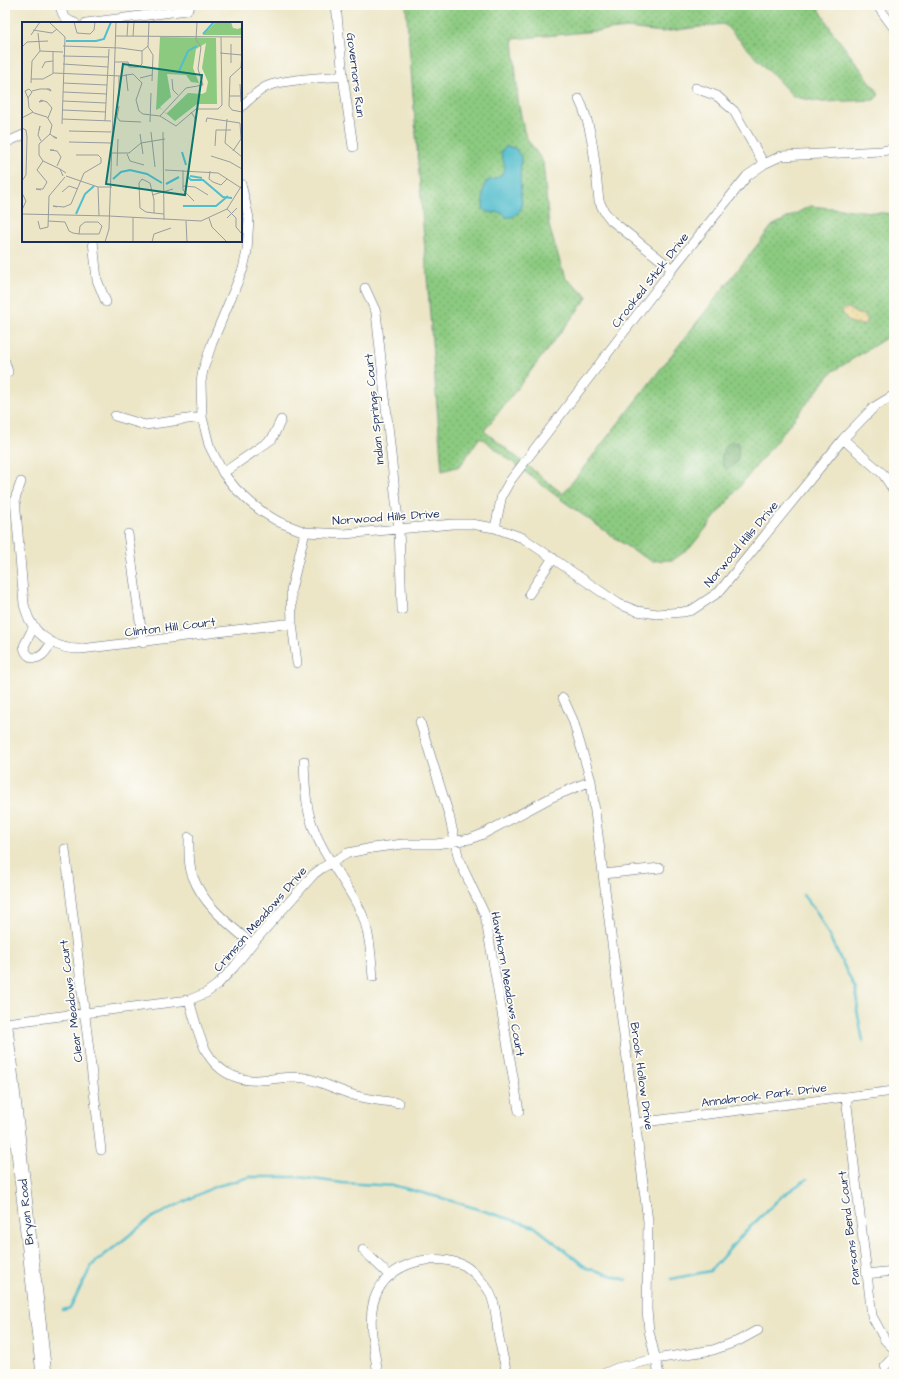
<svg xmlns="http://www.w3.org/2000/svg" width="899" height="1379" viewBox="0 0 899 1379" font-family="'Architects Daughter',sans-serif">
<style>
.grass{fill:url(#grass-dots);stroke:#547c6f}
.forest{fill:url(#forest-crowns);stroke:#466e66}
.sand{fill:url(#sand-dots);stroke:#84847e}
.water{fill:#52becd;stroke:#367696}
.lines{fill:none;stroke-linecap:round;stroke-linejoin:round}
.stream{stroke:#52becd;stroke-width:2.5}
.street-casing{stroke:#646f83;stroke-width:10}
.primary-casing{stroke:#646f83;stroke-width:16}
.street{stroke:#fff;stroke-width:9}
.primary{stroke:#fff;stroke-width:15}
.labels{text-anchor:middle;stroke-width:3.5;stroke-linejoin:round;paint-order:stroke}
.street-label{font-size:12px;fill:#1b2f5e;stroke:#fdfcf7}
.inset-river{fill:none;stroke:#52becd;stroke-width:2}
.inset-road{fill:none;stroke:#989d9d;stroke-width:1}
.view{fill:#0f766e;fill-opacity:0.15;stroke:#0f766e;stroke-width:2}
.inset-edge{fill:none;stroke:#1b2f5e;stroke-width:2}
</style>
<defs>
<pattern id="grass-dots" width="8" height="8" patternUnits="userSpaceOnUse"><rect width="8" height="8" fill="#8cca80"/><path d="M2 2h.1M6 6h.1" fill="none" stroke="#72a46c" stroke-width="1.8" stroke-linecap="round"/></pattern>
<pattern id="forest-crowns" width="20" height="18" patternUnits="userSpaceOnUse"><rect width="20" height="18" fill="#71ae6e"/><path d="M2 6a3 3 0 1 1 6 0M12 15a3 3 0 1 1 6 0" fill="none" stroke="#5c8e5e"/></pattern>
<pattern id="sand-dots" width="8" height="8" patternUnits="userSpaceOnUse"><rect width="8" height="8" fill="#eeda9e"/><path d="M2 2h.1M6 6h.1" fill="none" stroke="#ccbb8a" stroke-width="1.8" stroke-linecap="round"/></pattern>
</defs>
<rect width="100%" height="100%" fill="#fdfcf7"/>
<filter id="ink" filterUnits="userSpaceOnUse"><feTurbulence type="fractalNoise" baseFrequency=".025" numOctaves="2"/><feDisplacementMap in="SourceGraphic" scale="8" xChannelSelector="R" yChannelSelector="G"/><feConvolveMatrix kernelMatrix="1 2 1 2 8 2 1 2 1" color-interpolation-filters="sRGB"/></filter>
<filter id="wash" filterUnits="userSpaceOnUse"><feTurbulence type="fractalNoise" baseFrequency=".012" numOctaves="4" result="noise"/><feDisplacementMap in="SourceGraphic" scale="16" xChannelSelector="R" yChannelSelector="G"/><feGaussianBlur stdDeviation="0.9" result="paint"/><feColorMatrix in="noise" values="0 0 0 0 0 0 0 0 0 0 0 0 0 0 0 0 0 1.4 0 .05"/><feComposite in="paint" operator="in"/></filter>
<g filter="url(#wash)">
<rect width="100%" height="100%" fill="#ece6c7"/>
<path class="grass" d="M 406,5 L 817,5 L 832,31 L 878,92 L 878,96 L 874,100 L 823,102 L 794,97 L 725,25 L 722,24 L 662,32 L 628,28 L 513,39 L 518,100 L 524,131 L 528,140 L 543,162 L 549,226 L 565,278 L 588,297 L 484,431 L 563,494 L 772,226 L 810,206 L 894,214 L 894,333 L 832,372 L 690,548 L 673,560 L 652,561 L 632,550 L 559,498 L 480,437 L 460,466 L 442,471 Z"/>
<path class="forest" d="M 731,441 L 738,443 C 740,452 738,468 727,469 L 723,466 C 720,456 723,447 731,441 Z"/>
<path class="sand" d="M 845,308 L 848,308 L 855,313 L 866,316 L 866,323 L 862,325 L 849,322 L 842,312 Z"/>
<path class="water" d="M 506,147 L 515,148 L 521,157 L 520,179 L 522,207 C 519,212 513,219 507,217 C 504,215 504,214 502,213 C 495,211 489,215 483,209 C 484,200 481,189 487,181 C 496,179 508,175 504,163 C 503,159 501,156 501,151 Z"/>
<g class="lines">
<path class="stream" d="M 803,895 L 818,914 L 855,988 L 858,1001 L 857,1010 L 863,1041
M 671,1279 L 710,1271 L 744,1233 L 782,1196 L 807,1179
M 63,1310 L 70,1308 L 92,1265 L 151,1218 L 214,1187 L 250,1177 L 298,1177 L 342,1183 L 396,1186 L 449,1200 L 535,1227 L 587,1268 L 626,1280"/>
</g>
</g>
<g filter="url(#ink)">
<g class="lines">
<g class="street-casing">
<path id="street" d="M 60,5 C 62,15 65,20 75,23
M 336,5 L 343,76 L 353,147
M 877,5 L 894,28
M 86,23 L 187,10 L 191,5
M 695,88 L 717,96 L 734,111 L 764,164
M 579,99 C 594,130 595,167 599,201 L 604,211 L 611,220 L 672,269
M 241,107 C 249,100 258,90 268,86 C 285,79 323,78 343,76
M 5,143 L 23,135
M 241,184 L 249,218 L 247,251 L 243,269 L 212,343 L 203,370 L 201,382 L 202,417 L 209,445 L 223,473 L 236,489 L 251,503 L 264,513 L 279,522 L 305,532 L 344,534 L 453,524 L 471,524 L 495,528 L 523,538 L 619,604 L 637,611 L 657,614 L 683,612 L 692,610 L 719,592 L 843,439 L 874,407 L 894,395
M 93,241 L 97,280 L 106,302
M 365,288 L 376,312 L 399,530 L 402,610
M 5,362 L 8,372
M 115,416 L 145,425 L 202,417
M 843,439 L 883,474 L 894,491
M 223,473 L 272,439 L 281,420
M 21,482 L 15,499 L 24,604 C 25,609 27,614 29,619 C 38,638 60,650 81,649 L 292,623
M 495,528 L 502,495 L 510,481 L 672,269 L 747,176 L 764,164 L 781,156 L 881,151 L 894,149
M 128,534 L 143,643
M 529,594 L 553,558
M 34,626 L 24,646 C 25,655 33,662 42,655 C 46,652 49,646 52,642
M 297,663 L 292,623 L 291,590 L 305,532
M 563,698 L 573,720 L 591,781 L 648,1221 L 647,1310 L 649,1331 L 659,1374
M 420,722 L 449,815 L 459,860 L 485,915 L 519,1111
M 304,761 C 305,782 305,804 312,824 C 323,857 348,883 362,914 C 370,934 371,956 373,977
M 189,837 C 189,850 188,865 193,877 C 204,906 230,925 252,944
M 65,849 L 101,1150
M 603,874 L 660,868
M 189,1000 C 198,1029 202,1063 233,1076 C 241,1079 248,1081 257,1080 C 273,1080 289,1075 305,1078 C 323,1082 339,1091 357,1096 C 371,1100 385,1101 399,1103
M 5,1023 L 189,1000 L 206,993 L 217,985 L 234,967 L 252,944 L 314,874 L 322,868 L 348,853 L 372,848 L 403,844 L 436,844 L 470,839 L 483,834 L 552,797 L 591,781
M 846,1097 L 872,1316 L 885,1340 L 894,1349
M 636,1123 L 894,1091
M 363,1250 L 390,1276
M 866,1274 L 894,1271
M 885,1366 L 894,1356
M 378,1374 C 375,1353 368,1325 373,1304 C 382,1266 426,1251 461,1264 C 470,1267 484,1283 489,1291 C 496,1304 496,1318 498,1332 C 500,1346 504,1360 507,1374
M 603,1374 L 617,1368 L 655,1359 L 713,1350 L 738,1341 L 758,1330"/>
</g>
<g class="primary-casing">
<path id="primary" d="M 5,1027 L 44,1374"/>
</g>
<use href="#street" class="street"/>
<use href="#primary" class="primary"/>
</g>
</g>
<g class="labels">
<g class="street-label">
<text transform="translate(356 75) rotate(83)" y="4">Governors Run</text>
<text transform="translate(650 280) rotate(-52)" y="4">Crooked Stick Drive</text>
<text transform="translate(374 409) rotate(-96)" y="4">Indian Springs Court</text>
<text transform="translate(386 517) rotate(-4)" y="4">Norwood Hills Drive</text>
<text transform="translate(741 544) rotate(-50)" y="4">Norwood Hills Drive</text>
<text transform="translate(170 627) rotate(-7)" y="4">Clinton Hill Court</text>
<text transform="translate(260 919) rotate(-49)" y="4">Crimson Meadows Drive</text>
<text transform="translate(508 984) rotate(80)" y="4">Hawthorn Meadows Court</text>
<text transform="translate(71 1001) rotate(-97)" y="4">Clear Meadows Court</text>
<text transform="translate(642 1076) rotate(82)" y="4">Brook Hollow Drive</text>
<text transform="translate(764 1095) rotate(-7)" y="4">Annabrook Park Drive</text>
<text transform="translate(26 1212) rotate(-96)" y="4">Bryan Road</text>
<text transform="translate(849 1228) rotate(-97)" y="4">Parsons Bend Court</text>
</g>
</g>
<g transform="translate(22 22)">
<rect width="220" height="220" fill="#ece6c7"/>
<path d="M 194,0 L 209,0 L 211,6 L 216,7 L 220,5 L 220,13 L 181,13 ZM 138,15 L 194,16 L 195,82 L 175,82 L 153,99 L 138,86 L 134,88 ZM 184,21 L 180,46 L 186,60 L 184,70 L 180,72 L 166,71 L 144,92 L 138,85 L 149,75 L 145,52 L 164,53 L 169,60 L 177,61 L 171,46 L 174,27 Z" fill="#8cca80" fill-rule="evenodd"/>
<path class="inset-river" d="M 181,12 L 192,0M 44,19 L 74,19 L 82,17 L 89,0M 157,49 L 166,29 L 175,24M 160,130 L 164,143M 168,154 L 180,156M 166,155 L 169,158 L 181,158 L 201,175 L 210,176M 91,157 L 99,150 L 108,148 L 125,152 L 140,161M 144,162 L 157,155M 161,184 L 194,184 L 206,174M 54,192 L 63,172 L 72,164"/>
<path class="inset-road" d="M 27,0 L 43,15 L 40,102M 52,0 L 55,11 L 68,12 L 72,8 L 73,0M 127,0 L 126,25 L 131,33 L 130,59M 11,8 L 30,11 L 35,7M 16,11 L 18,29M 9,13 L 18,0M 94,14 L 220,15M 105,14 L 106,0M 111,14 L 112,0M 41,24 L 98,26M 0,25 L 5,20 L 26,19M 98,26 L 120,29M 18,29 L 41,30M 220,30 L 219,45 L 208,55 L 207,84 L 210,88 L 220,90M 198,31 L 220,33M 41,34 L 86,35M 93,40 L 106,40M 106,40 L 107,45 L 117,45 L 120,42 L 120,29 L 126,24M 209,41 L 209,22M 41,42 L 86,45M 20,46 L 23,40 L 31,39M 31,51 L 31,30M 104,52 L 106,69M 118,56 L 130,53M 9,57 L 21,57 L 32,51 L 99,54 L 111,52 L 120,61 L 114,78 L 117,89 L 121,92 L 138,94 L 154,104 L 174,87 L 196,87 L 200,83 L 199,15M 150,57 L 151,68 L 156,73M 9,61 L 10,39 L 18,29M 41,61 L 85,63M 218,62 L 219,80M 10,69 L 18,67 L 28,67 L 29,69 L 25,67M 41,70 L 85,72M 97,74 L 97,54M 207,74 L 220,74M 6,76 L 3,69 L 7,67 L 10,70 L 6,76 L 7,86 L 12,91 L 25,95 L 30,103 L 28,112 L 17,122 L 17,133 L 21,139 L 38,147M 21,79 L 17,80 L 19,78 L 25,80 L 30,86 L 26,96M 41,79 L 84,81M 97,84 L 95,95 L 98,99 L 119,100M 41,88 L 84,90M 169,90 L 173,96 L 173,105M 138,94 L 164,66 L 181,63 L 176,47 L 179,25 L 174,18 L 175,0M 0,96 L 11,90M 40,97 L 89,99M 205,97 L 203,121 L 220,135M 83,99 L 87,27M 128,100 L 129,71M 184,100 L 185,96 L 218,101 L 219,117 L 211,129M 0,106 L 4,108 L 5,115 L 4,153 L 0,159M 17,108 L 18,104 L 16,113 L 19,119M 47,109 L 89,110M 129,110 L 133,145M 141,110 L 142,198M 28,112 L 33,116 L 35,116 L 31,114M 118,112 L 121,132M 47,120 L 89,121M 193,124 L 194,108 L 209,108M 32,128 L 28,128 L 35,129 L 39,135 L 35,144M 90,131 L 107,131 L 119,121 L 143,117M 105,132 L 108,139 L 122,143M 189,134 L 208,140 L 220,147M 95,144 L 96,117M 143,148 L 196,151 L 219,166M 161,148 L 161,168 L 172,179M 188,149 L 187,157 L 191,160 L 199,163 L 205,157M 41,154 L 38,147 L 44,151M 44,154 L 76,165 L 90,165M 161,164 L 173,165 L 186,173M 76,165 L 77,194M 19,168 L 14,167 L 21,167 L 25,160 L 15,148 L 21,139M 40,170 L 47,164 L 56,167M 0,171 L 4,179 L 0,188M 130,173 L 151,167M 35,185 L 31,184 L 42,185 L 49,182 L 62,151 L 79,141 L 79,136 L 76,133 L 54,133M 205,187 L 214,196 L 214,205 L 220,212M 132,191 L 132,178 L 128,161 L 120,157 L 117,161 L 118,186 L 124,190 L 132,191 L 142,192M 0,192 L 87,194M 87,194 L 179,199 L 205,187 L 220,163M 187,196 L 190,205 L 205,220M 205,196 L 215,186M 16,199 L 18,207 L 26,205 L 27,174 L 43,155M 26,199 L 43,200 L 47,209 L 51,211 L 57,212 L 77,212 L 80,204 L 76,200 L 63,200 L 58,204 L 57,212M 164,199 L 165,220M 83,220 L 87,207 L 94,0M 111,220 L 111,195M 130,220 L 132,212 L 149,206"/>
<path class="view" d="M 101,42 L 180,53 L 163,173 L 84,162 Z"/>
<rect width="220" height="220" class="inset-edge"/>
</g>
<rect width="899" height="1379" fill="none" stroke="#fdfcf7" stroke-width="20"/>
</svg>
